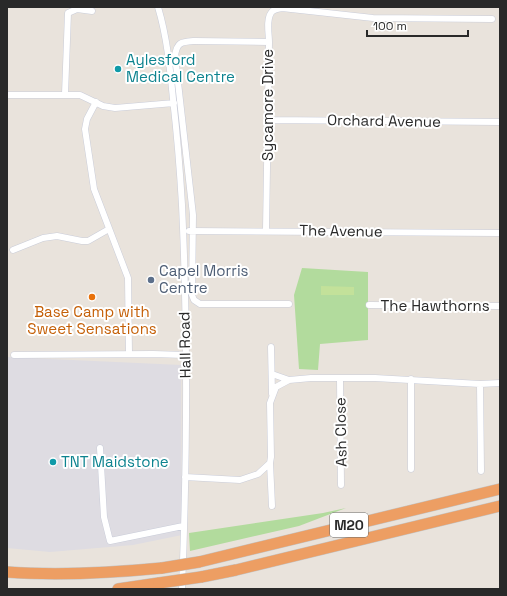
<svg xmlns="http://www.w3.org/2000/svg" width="507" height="596" viewBox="0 0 507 596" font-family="'Space Grotesk',sans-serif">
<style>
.industrial{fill:#dedce2}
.green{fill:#b2db9d}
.pitch{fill:#c3e19a}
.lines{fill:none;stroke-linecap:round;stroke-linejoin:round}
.minor-casing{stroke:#cacdd9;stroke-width:7}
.motorway-casing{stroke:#c3c3c3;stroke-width:12}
.minor{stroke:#fff;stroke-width:6}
.motorway{stroke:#ed9e63;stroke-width:11}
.motorway-bridge-casing{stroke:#c3c3c3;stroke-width:12;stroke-linecap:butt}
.motorway-bridge{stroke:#ed9e63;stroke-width:11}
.culture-dot{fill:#0f9aa8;stroke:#fff;stroke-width:1.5}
.service-dot{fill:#5c6f8a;stroke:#fff;stroke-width:1.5}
.food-dot{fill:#e8710a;stroke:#fff;stroke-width:1.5}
.labels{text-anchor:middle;stroke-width:4;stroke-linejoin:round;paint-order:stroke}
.shield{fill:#fff;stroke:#696969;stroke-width:1}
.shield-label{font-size:14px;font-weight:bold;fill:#292929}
.culture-label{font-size:15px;fill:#0d838f;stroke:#fff;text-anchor:start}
.street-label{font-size:15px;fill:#292929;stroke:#fff}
.service-label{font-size:15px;fill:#4e5e75;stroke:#fff;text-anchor:start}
.food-label{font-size:15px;fill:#c56008;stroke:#fff}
</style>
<rect width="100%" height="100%" fill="#e9e3dc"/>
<path class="industrial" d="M 7,357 L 181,365 L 182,535 L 133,545 L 50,552 L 7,548 Z"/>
<path class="green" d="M 302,268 L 368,272 L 368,340 L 320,344 L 318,370 L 299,369 L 294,295 Z
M 346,508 L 299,526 L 190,551 L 189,533 L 323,513 Z"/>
<path class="pitch" d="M 321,286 L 354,287 L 354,295 L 321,295 Z"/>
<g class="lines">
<g class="minor-casing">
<path id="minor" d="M 158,7 C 167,37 170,68 173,99 C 177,134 180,170 182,205 C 188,333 187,461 182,589
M 269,42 C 269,34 266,20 271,13 C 273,9 278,9 282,8 L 373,18 L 492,19
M 65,94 L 68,13 L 77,9 L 92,11
M 7,95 L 80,95 L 103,106 L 115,108 L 174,103
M 96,102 L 87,119 L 85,129 L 94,189 L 128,278 L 129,354
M 268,120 L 500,122
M 266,230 L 269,42 L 194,41 C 181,42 177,42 175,56 L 193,215 L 192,295 L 194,300 L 200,304 L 289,304
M 189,231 L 500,233
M 13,250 L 43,238 L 57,236 L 82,241 L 88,241 L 109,229
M 369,305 L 500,306
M 271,347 L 272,394
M 14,355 L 153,354 L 185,355
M 272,374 L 289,380
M 340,379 L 341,485
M 480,384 L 481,471
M 100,448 L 104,517 L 110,541 L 183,526
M 270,463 L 272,506
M 411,469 L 411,379
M 185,477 L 240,480 L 258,474 L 270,463 L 271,457 L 270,403 L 276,387 L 289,380 L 311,378 L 375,378 L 480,384 L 500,383"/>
</g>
<g class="motorway-casing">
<path id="motorway" d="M 199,562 L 500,489
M 7,572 C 59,576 110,573 162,568
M 201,577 L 236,570 L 500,506
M 118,589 L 159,583"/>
</g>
<use href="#minor" class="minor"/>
<use href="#motorway" class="motorway"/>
<g class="motorway-bridge-casing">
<path id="motorway-bridge" d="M 162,568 L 199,562
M 159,583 L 201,577"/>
</g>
<use href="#motorway-bridge" class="motorway-bridge"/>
</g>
<g class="culture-dot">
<circle cx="118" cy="69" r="4"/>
<circle cx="53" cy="462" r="4"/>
</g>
<circle class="service-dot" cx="151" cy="280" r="4"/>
<circle class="food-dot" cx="92" cy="297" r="4"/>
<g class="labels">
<rect class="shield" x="330" y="513" width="38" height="24" rx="3"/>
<g class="shield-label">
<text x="349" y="530">M20</text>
</g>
<g class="culture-label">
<text x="126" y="65">Aylesford<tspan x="126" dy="17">Medical Centre</tspan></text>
<text x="61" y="467">TNT Maidstone</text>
</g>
<g class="street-label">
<text transform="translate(268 105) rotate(-90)" y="5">Sycamore Drive</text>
<text transform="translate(384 121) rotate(1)" y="5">Orchard Avenue</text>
<text transform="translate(341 231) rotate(1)" y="5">The Avenue</text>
<text x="435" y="311">The Hawthorns</text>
<text transform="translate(185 345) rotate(-91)" y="5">Hall Road</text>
<text transform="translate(341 432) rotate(-91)" y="5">Ash Close</text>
</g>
<g class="service-label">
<text x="159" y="276">Capel Morris<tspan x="159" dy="17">Centre</tspan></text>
</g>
<g class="food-label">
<text x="92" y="317">Base Camp with<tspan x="92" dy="17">Sweet Sensations</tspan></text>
</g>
</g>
<rect width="507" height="596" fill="none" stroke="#292929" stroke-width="16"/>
<path d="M367 30v6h101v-6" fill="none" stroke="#292929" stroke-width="2"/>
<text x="373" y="30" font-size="12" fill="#292929" stroke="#ffffff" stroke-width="3" paint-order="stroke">100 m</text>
</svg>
